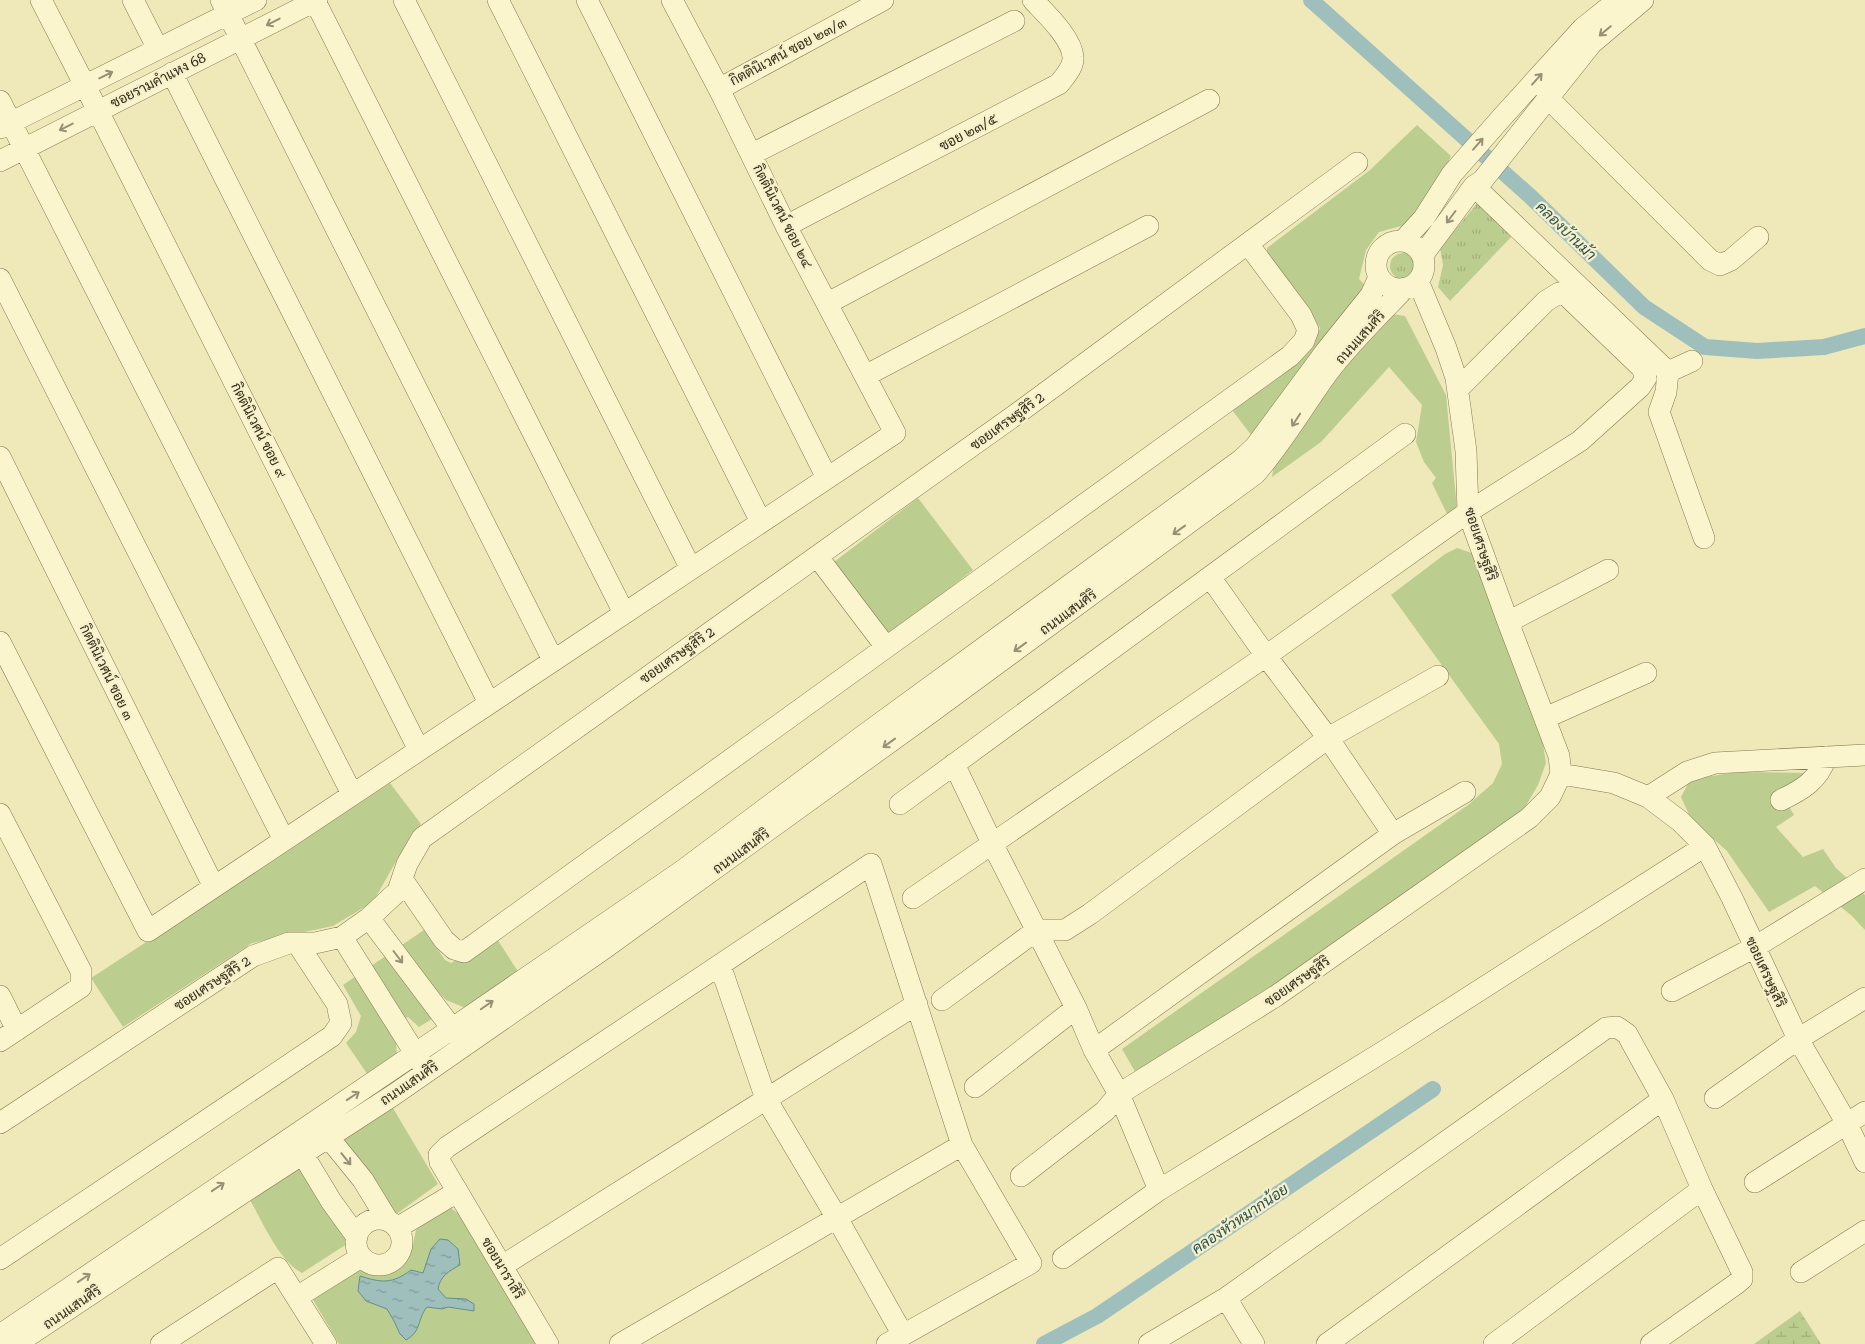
<svg xmlns="http://www.w3.org/2000/svg" width="1865" height="1344" viewBox="0 0 1865 1344" font-family="'Roboto Serif',Sarabun,serif">
<style>
.grass{fill:url(#grass-tufts)}
.wetland{fill:url(#wetland-marsh)}
.green{fill:#bbcd8f}
.water{fill:url(#water-ripples);stroke:#678d8a}
.lines{fill:none;stroke-linecap:round;stroke-linejoin:round}
.canal{stroke:#9fbfbc;stroke-width:16}
.minor-casing{stroke:#867854;stroke-width:22}
.minor{stroke:#faf5cd;stroke-width:21}
.oneway{stroke:#989074}
.labels{text-anchor:middle;stroke-width:4.5;stroke-linejoin:round;paint-order:stroke}
.street-label{font-size:14px;fill:#352c1a;stroke:#f6f1ca}
.water-label{font-size:15px;font-style:italic;fill:#285055;stroke:#f6f1ca}
</style>
<defs>
<pattern id="grass-tufts" width="24" height="20" patternUnits="userSpaceOnUse" patternTransform="scale(1.25)"><rect width="24" height="20" fill="#bbcd8f"/><path d="M3 7l-1-3M5 7V3M7 7l1-3M15 17l-1-3M17 17v-4M19 17l1-3" fill="none" stroke="#a1b07b"/></pattern>
<pattern id="wetland-marsh" width="20" height="14" patternUnits="userSpaceOnUse" patternTransform="scale(1.25)"><rect width="20" height="14" fill="#bbcd8f"/><path d="M1 5h8M5 5V1M11 12h8M15 12V8" fill="none" stroke="#a1b07b"/></pattern>
<pattern id="water-ripples" width="26" height="14" patternUnits="userSpaceOnUse" patternTransform="scale(1.25)"><rect width="26" height="14" fill="#9fbfbc"/><path d="M2 4q2-2 4 0t4 0M15 11q2-2 4 0t4 0" fill="none" stroke="#829b98"/></pattern>
</defs>
<rect width="100%" height="100%" fill="#efe9ba"/>
<path class="grass" d="M 1479,201 L 1514,234 L 1450,301 L 1438,287 L 1443,265 L 1440,248 Z
M1390 266a13 13 0 1 1 26 0a13 13 0 1 1-26 0Z"/>
<path class="wetland" d="M 1800,1311 L 1821,1344 L 1754,1344 Z"/>
<path class="green" d="M 1417,125 L 1451,156 L 1438,184 L 1405,225 L 1379,232 L 1366,250 L 1359,279 L 1366,286 L 1252,436 L 1232,410 L 1315,340 L 1320,328 L 1301,297 L 1267,254 L 1267,248 L 1370,170 Z
M 1392,314 L 1405,316 L 1446,395 L 1457,509 L 1448,516 L 1432,483 L 1436,478 L 1424,462 L 1416,442 L 1422,405 L 1389,367 L 1321,442 L 1272,477 L 1274,464 L 1377,324 Z
M 918,498 L 973,570 L 889,635 L 834,562 Z
M 1457,548 L 1472,553 L 1541,731 L 1546,763 L 1538,785 L 1521,814 L 1141,1082 L 1122,1049 L 1468,805 L 1493,783 L 1502,764 L 1499,744 L 1391,595 L 1445,554 Z
M 1738,772 L 1814,773 L 1781,793 L 1794,815 L 1776,827 L 1803,857 L 1823,849 L 1836,868 L 1865,895 L 1865,930 L 1852,916 L 1815,886 L 1769,912 L 1727,851 L 1691,819 L 1681,797 L 1689,782 L 1705,777 Z
M 390,783 L 421,824 L 398,858 L 373,902 L 333,926 L 252,943 L 123,1027 L 91,978 Z
M 424,930 L 445,960 L 451,963 L 497,939 L 519,973 L 468,1009 L 446,1000 L 439,993 L 421,1003 L 432,1019 L 419,1027 L 408,1017 L 391,1026 L 396,1042 L 397,1056 L 368,1075 L 346,1043 L 356,1032 L 361,1016 L 343,985 Z
M 390,1103 L 438,1184 L 395,1215 L 340,1138 Z
M 300,1165 L 350,1242 L 302,1273 C 279,1261 263,1223 250,1200 Z
M 451,1208 L 459,1214 L 539,1344 L 339,1344 L 312,1298 L 352,1270 L 390,1273 L 405,1262 L 413,1244 L 416,1230 L 443,1211 Z"/>
<path class="water" d="M 440,1239 L 448,1240 L 458,1249 L 460,1265 C 449,1271 440,1276 438,1289 L 446,1298 L 466,1299 L 474,1304 L 474,1311 L 448,1307 L 442,1309 L 427,1307 C 417,1319 422,1331 406,1340 L 400,1334 L 394,1321 L 387,1309 L 366,1301 L 358,1291 L 360,1276 C 382,1283 392,1284 411,1270 L 423,1273 L 431,1249 Z"/>
<g class="lines">
<path class="canal" d="M 1311,0 L 1532,198 L 1644,307 L 1705,347 L 1757,351 L 1824,347 L 1865,336
M 1044,1344 L 1097,1316 L 1433,1089"/>
<g class="minor-casing">
<path id="minor" d="M 41,0 L 98,111 L 419,750
M 133,0 L 158,49
M 221,0 L 553,660
M 404,0 L 691,569
M 498,0 L 761,522
M 587,0 L 827,478
M 315,1 L 624,613
M 172,73 L 489,703
M 719,89 L 883,0
M 1547,97 L 1710,260 L 1720,265 L 1731,260 L 1758,237
M 0,101 L 352,794
M 0,128 L 256,0
M 752,154 L 1014,21
M 0,161 L 317,0
M 1474,186 L 1668,372 L 1666,392 L 1659,412 L 1704,538
M 786,226 L 1059,84 C 1065,76 1074,67 1073,57 C 1072,38 1045,13 1033,0
M 1403,241 L 1424,218 L 1452,174 L 1504,115 L 1583,28 L 1618,0
M1376 265a24 24 0 1 1 48 0a24 24 0 1 1-48 0Z
M 1422,256 L 1474,186 L 1482,181 L 1592,43 L 1643,0
M 0,279 L 284,840
M 828,303 L 1209,100
M 1668,372 L 1692,361
M 865,376 L 1148,226
M 0,457 L 214,887
M 817,556 L 886,647
M 1210,577 L 1266,656 L 1328,738 L 1393,834
M 1508,622 L 1608,570
M 0,642 L 148,931 L 895,433 L 786,226 L 719,89 L 672,0
M 1545,718 L 1646,673
M 954,764 L 993,845 L 1076,1008 L 1094,1050 L 1119,1094 L 1159,1190
M 1561,774 L 1614,783 L 1648,797 L 1680,821 L 1705,846 L 1732,898 L 1798,1039 L 1846,1122 L 1865,1162
M 1648,797 L 1687,772 L 1715,763 L 1865,755
M 1781,800 C 1802,790 1819,780 1826,757
M 900,804 L 1405,434
M 0,814 L 81,971 L 81,987 L 0,1041
M 402,879 L 444,940 L 454,949 L 464,952 L 1290,356 L 1304,341 L 1308,330 L 1301,315 L 1248,244
M 913,898 L 1266,656 L 1468,512 L 1580,441 L 1640,387 L 1646,378 L 1642,368 L 1566,295 L 1559,293 L 1546,301 L 1458,389
M 369,918 L 460,1039
M 342,937 L 423,1066
M 720,965 L 766,1099 L 837,1218 L 903,1335
M 1672,991 L 1755,947 L 1865,879
M 0,996 L 17,1030
M 942,1000 L 1037,930 L 1065,930 L 1090,914 L 1328,738 L 1438,676
M 1094,1050 L 1393,834 L 1465,792
M 975,1087 L 1076,1008
M 1715,1098 L 1798,1039 L 1865,998
M 0,1123 L 253,956 L 289,943 L 315,943 L 342,937 L 369,918 L 398,891 L 407,864 L 422,838 L 1018,413 L 1357,163
M 320,1127 L 363,1180 L 388,1221
M 296,1143 L 331,1201 L 357,1237
M 1021,1176 L 1105,1111 L 1119,1094 L 1276,996 L 1529,818 L 1550,797 L 1561,774 L 1559,756 L 1508,622 L 1468,512 L 1466,451 L 1456,378 L 1446,348 L 1418,281
M 1755,1182 L 1865,1112
M356 1242a23 23 0 1 1 46 0a23 23 0 1 1-46 0Z
M 397,1228 L 457,1192
M 1063,1258 L 1159,1190 L 1394,1045 L 1705,846
M 0,1259 L 332,1036 L 341,1023 L 337,1004 L 297,943
M 502,1266 L 917,1004
M 1801,1272 L 1865,1231
M 297,1297 L 361,1257
M 1226,1298 L 1254,1344
M 0,1335 L 453,1028 L 682,871 L 860,738 L 1241,460 L 1255,447 L 1326,351 L 1371,295 L 1379,277
M 16,1344 L 241,1194 L 395,1094 L 605,948 L 930,713 L 1255,474 C 1283,442 1304,405 1329,371 C 1352,341 1379,315 1405,288
M 161,1344 L 278,1268 L 326,1344
M 548,1344 L 440,1162 L 439,1155 L 447,1147 L 871,864 L 962,1145 L 1031,1263 L 887,1344
M 620,1344 L 962,1145
M 1149,1344 L 1226,1298 L 1606,1028 L 1617,1027 L 1627,1034 L 1663,1099 L 1702,1189 L 1742,1272 L 1742,1279 L 1736,1284 L 1651,1344
M 1327,1344 L 1663,1099
M 1494,1344 L 1702,1189"/>
</g>
<use href="#minor" class="minor"/>
</g>
<defs><path id="oneway-shaft" d="M-6 0H5M1.5-3L5.5 0L1.5 3" fill="none" stroke-width="1.6" stroke-linecap="round" stroke-linejoin="round" transform="scale(1.25)"/></defs>
<g class="oneway">
<use href="#oneway-shaft" transform="translate(273 22) rotate(153)"/>
<use href="#oneway-shaft" transform="translate(1605 31) rotate(140)"/>
<use href="#oneway-shaft" transform="translate(106 75) rotate(-26)"/>
<use href="#oneway-shaft" transform="translate(1537 79) rotate(-48)"/>
<use href="#oneway-shaft" transform="translate(66 127) rotate(153)"/>
<use href="#oneway-shaft" transform="translate(1478 144) rotate(-49)"/>
<use href="#oneway-shaft" transform="translate(1451 217) rotate(127)"/>
<use href="#oneway-shaft" transform="translate(1296 420) rotate(123)"/>
<use href="#oneway-shaft" transform="translate(1179 530) rotate(144)"/>
<use href="#oneway-shaft" transform="translate(1020 647) rotate(144)"/>
<use href="#oneway-shaft" transform="translate(889 743) rotate(144)"/>
<use href="#oneway-shaft" transform="translate(398 957) rotate(53)"/>
<use href="#oneway-shaft" transform="translate(487 1005) rotate(-35)"/>
<use href="#oneway-shaft" transform="translate(353 1096) rotate(-34)"/>
<use href="#oneway-shaft" transform="translate(346 1159) rotate(51)"/>
<use href="#oneway-shaft" transform="translate(218 1187) rotate(-34)"/>
<use href="#oneway-shaft" transform="translate(84 1278) rotate(-34)"/>
</g>
<g class="labels">
<g class="street-label">
<text transform="translate(788 51) rotate(-28)" y="5">กิตตินิเวศน์ ซอย ๒๓/๓</text>
<text transform="translate(158 80) rotate(-27)" y="5">ซอยรามคำแหง 68</text>
<text transform="translate(968 132) rotate(-28)" y="5">ซอย ๒๓/๕</text>
<text transform="translate(783 216) rotate(63)" y="5">กิตตินิเวศน์ ซอย ๒๔</text>
<text transform="translate(1360 337) rotate(-48)" y="5">ถนนแสนศิริ</text>
<text transform="translate(1007 421) rotate(-36)" y="5">ซอยเศรษฐสิริ 2</text>
<text transform="translate(259 430) rotate(63)" y="5">กิตตินิเวศน์ ซอย ๙</text>
<text transform="translate(1481 544) rotate(72)" y="5">ซอยเศรษฐสิริ</text>
<text transform="translate(1068 612) rotate(-36)" y="5">ถนนแสนศิริ</text>
<text transform="translate(677 655) rotate(-35)" y="5">ซอยเศรษฐสิริ 2</text>
<text transform="translate(107 672) rotate(64)" y="5">กิตตินิเวศน์ ซอย ๓</text>
<text transform="translate(741 851) rotate(-36)" y="5">ถนนแสนศิริ</text>
<text transform="translate(1766 972) rotate(65)" y="5">ซอยเศรษฐสิริ</text>
<text transform="translate(1297 981) rotate(-35)" y="5">ซอยเศรษฐสิริ</text>
<text transform="translate(212 983) rotate(-33)" y="5">ซอยเศรษฐสิริ 2</text>
<text transform="translate(409 1083) rotate(-34)" y="5">ถนนแสนศิริ</text>
<text transform="translate(503 1268) rotate(59)" y="5">ซอยนาราสิริ</text>
<text transform="translate(72 1307) rotate(-34)" y="5">ถนนแสนศิริ</text>
</g>
<g class="water-label">
<text transform="translate(1566 231) rotate(44)" y="5">คลองบ้านม้า</text>
<text transform="translate(1240 1219) rotate(-34)" y="5">คลองหัวหมากน้อย</text>
</g>
</g>
</svg>
